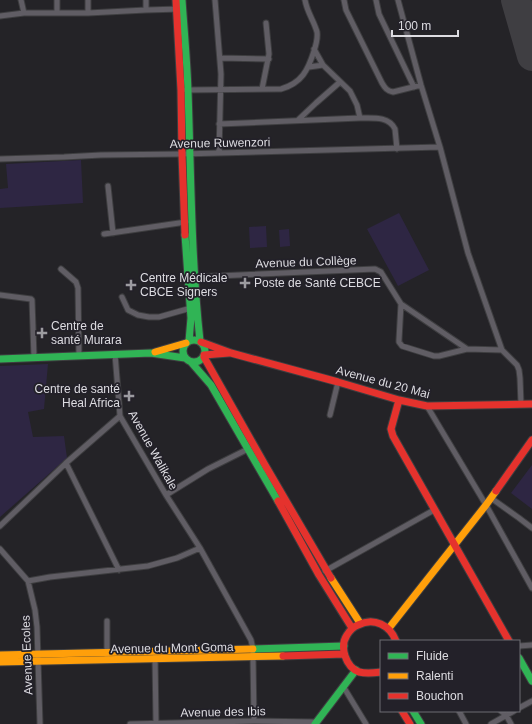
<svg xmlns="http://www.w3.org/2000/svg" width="532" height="724" viewBox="0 0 532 724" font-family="Helvetica,sans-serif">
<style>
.green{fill:#2e2643}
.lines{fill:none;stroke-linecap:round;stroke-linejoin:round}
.runway{stroke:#3f3e42;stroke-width:30}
.street-casing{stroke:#3e3e40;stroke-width:7}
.fast-casing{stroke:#3e3e40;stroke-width:9}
.slow-casing{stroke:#3e3e40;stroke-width:9}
.jam-casing{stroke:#3e3e40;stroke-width:9}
.street{stroke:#605d64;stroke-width:5}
.fast{stroke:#30b455;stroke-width:7}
.slow{stroke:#ff9f0a;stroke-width:7}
.jam{stroke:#e5322d;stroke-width:7}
.poi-dot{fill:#9c9ba0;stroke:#232129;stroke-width:1.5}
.labels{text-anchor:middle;stroke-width:3.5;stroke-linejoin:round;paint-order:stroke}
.street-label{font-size:12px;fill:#dddce1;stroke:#232129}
.poi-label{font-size:12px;fill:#dddce1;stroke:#232129;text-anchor:start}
</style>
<rect width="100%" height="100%" fill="#242327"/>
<path class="green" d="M 81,160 L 83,203 L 0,208 L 0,189 L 8,188 L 6,164 Z
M 399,213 L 429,270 L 398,286 L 367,229 Z
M 266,226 L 267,247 L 250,248 L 249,227 Z
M 289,229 L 290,246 L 280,247 L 279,230 Z
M 48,364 L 44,409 L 28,412 L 33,437 L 64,436 L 67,458 L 0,517 L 0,366 Z
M 532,465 L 532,509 L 511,493 Z"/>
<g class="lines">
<path class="runway" d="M 516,0 L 532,56"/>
<g class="street-casing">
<path id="street" d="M 21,0 L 24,13
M 146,0 L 146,10
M 215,0 L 221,74 L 219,153
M 344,0 L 346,10 L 382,83 C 385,88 387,91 393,92 L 421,85
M 376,0 L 379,14 L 414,87
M 398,0 L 421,85 L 440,147 L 468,253 L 502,350 L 517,365 L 519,370 L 520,378 L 521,404
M 57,13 L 57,0
M 88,13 L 88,0
M 0,16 L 24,13 L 88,13 L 146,10 L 180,9
M 314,49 L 323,65 L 350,91 L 357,105 L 360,118
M 220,58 L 269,59
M 309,67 L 323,65
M 262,89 L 269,54 L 266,23
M 186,90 L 281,89 C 302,83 308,70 314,51 C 316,45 318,39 317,32 C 314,21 307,12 305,0
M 298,120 L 316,103 L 340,82
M 219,124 L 360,118 C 373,118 389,116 395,129 L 397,149
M 0,159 L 64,157 L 101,155 L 182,154 L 440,147
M 108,186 L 113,233
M 104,234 L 186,222
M 61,269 L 76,282 L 78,288 L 79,356
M 194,277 L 375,269 L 381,272 L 401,304 L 467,349
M 0,295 L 31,299 L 32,300 L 34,357
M 122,297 L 128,310 L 138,315 L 149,317 L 159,317 L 191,308
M 401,304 L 399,340 L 399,342 L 402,346 L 434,356 L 439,356 L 467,349 L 502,350
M 115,354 L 120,416 L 166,495 L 200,548 L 251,640 L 253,649 L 253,657 L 254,721
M 427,406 L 486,505 L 532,588
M 330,415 L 338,382
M 66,463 L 119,570
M 166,495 L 208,469 L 248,449
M 491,498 L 519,518 L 532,528
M 0,526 L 66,463 L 120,416
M 0,549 L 28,581 L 35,610 L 37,627 L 40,724
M 325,571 L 434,510
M 28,581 L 50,577 L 148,566 L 177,558 L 200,548
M 107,621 L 107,656
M 519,646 L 532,645
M 155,657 L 156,723
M 343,686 L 366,724
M 519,708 L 532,701
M 459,711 L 466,724
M 501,711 L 506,715 L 511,724
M 130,724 L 254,721 L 316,722
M 491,724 L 514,711"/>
</g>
<g class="fast-casing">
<path id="fast" d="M 182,0 C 184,30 187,61 188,91 C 191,175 191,258 200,341
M 185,235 L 191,318 L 189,341
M183 351a11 11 0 1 1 22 0a11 11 0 1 1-22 0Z
M 0,359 L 151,353 L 185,358
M 191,362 L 211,385 L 278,501
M 253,649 L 344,646
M 519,658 L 532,681
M 413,711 L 421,724
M 315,724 L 356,670"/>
</g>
<g class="slow-casing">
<path id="slow" d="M 155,352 L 186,343
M 331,578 L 360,623
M 389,628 L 486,505 L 496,491
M 0,655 L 253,649
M 0,662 L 283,656"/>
</g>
<g class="jam-casing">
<path id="jam" d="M 176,0 L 181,90 L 182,154 L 185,235
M 201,342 L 231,353 L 338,382 L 399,400 L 427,406 L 532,404
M 204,355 L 229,353
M 204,357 L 265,465 L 331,578
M 399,400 L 391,429 L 393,436 L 509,641
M 496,491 L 532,440
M 278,501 L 319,575 L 352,628
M 283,656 L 344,654
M 381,672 C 373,673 367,674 359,672 C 346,667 339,647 347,635 C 350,630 353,627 358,625 C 374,617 390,625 396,641
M 402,711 L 410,724"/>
</g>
<use href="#street" class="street"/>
<use href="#fast" class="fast"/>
<use href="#slow" class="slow"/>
<use href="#jam" class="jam"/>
</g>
<g class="poi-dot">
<path d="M243 277h4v4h4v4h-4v4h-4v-4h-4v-4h4z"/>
<path d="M129 279h4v4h4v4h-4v4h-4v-4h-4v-4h4z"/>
<path d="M40 327h4v4h4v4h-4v4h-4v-4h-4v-4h4z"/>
<path d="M127 390h4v4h4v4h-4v4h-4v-4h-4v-4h4z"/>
</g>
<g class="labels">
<g class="street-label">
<text transform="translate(220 143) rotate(-1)" y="4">Avenue Ruwenzori</text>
<text transform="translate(306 262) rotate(-2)" y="4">Avenue du Collège</text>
<text transform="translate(383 382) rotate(15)" y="4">Avenue du 20 Mai</text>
<text transform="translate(153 450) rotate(61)" y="4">Avenue Walikale</text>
<text transform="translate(172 648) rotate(-1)" y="4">Avenue du Mont Goma</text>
<text transform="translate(27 655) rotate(-92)" y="4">Avenue Ecoles</text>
<text transform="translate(223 712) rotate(-1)" y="4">Avenue des Ibis</text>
</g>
<g class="poi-label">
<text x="140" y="282">Centre Médicale<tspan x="140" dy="14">CBCE Signers</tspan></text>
<text x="254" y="287">Poste de Santé CEBCE</text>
<text x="51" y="330">Centre de<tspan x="51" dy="14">santé Murara</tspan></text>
<text x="120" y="393" text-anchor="end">Centre de santé<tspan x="120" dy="14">Heal Africa</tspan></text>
</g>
</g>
<rect x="380" y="640" width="140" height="72" fill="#232129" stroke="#6d6c73"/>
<rect x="388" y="653" width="20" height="6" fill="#30b455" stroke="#6d6c73"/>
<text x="416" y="660" font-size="12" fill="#dddce1">Fluide</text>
<rect x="388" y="673" width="20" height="6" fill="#ff9f0a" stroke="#6d6c73"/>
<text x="416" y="680" font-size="12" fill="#dddce1">Ralenti</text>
<rect x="388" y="693" width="20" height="6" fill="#e5322d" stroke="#6d6c73"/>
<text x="416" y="700" font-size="12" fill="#dddce1">Bouchon</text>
<path d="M392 30v6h66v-6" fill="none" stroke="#dddce1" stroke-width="2"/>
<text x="398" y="30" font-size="12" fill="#dddce1" stroke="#232129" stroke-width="3" paint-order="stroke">100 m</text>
</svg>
